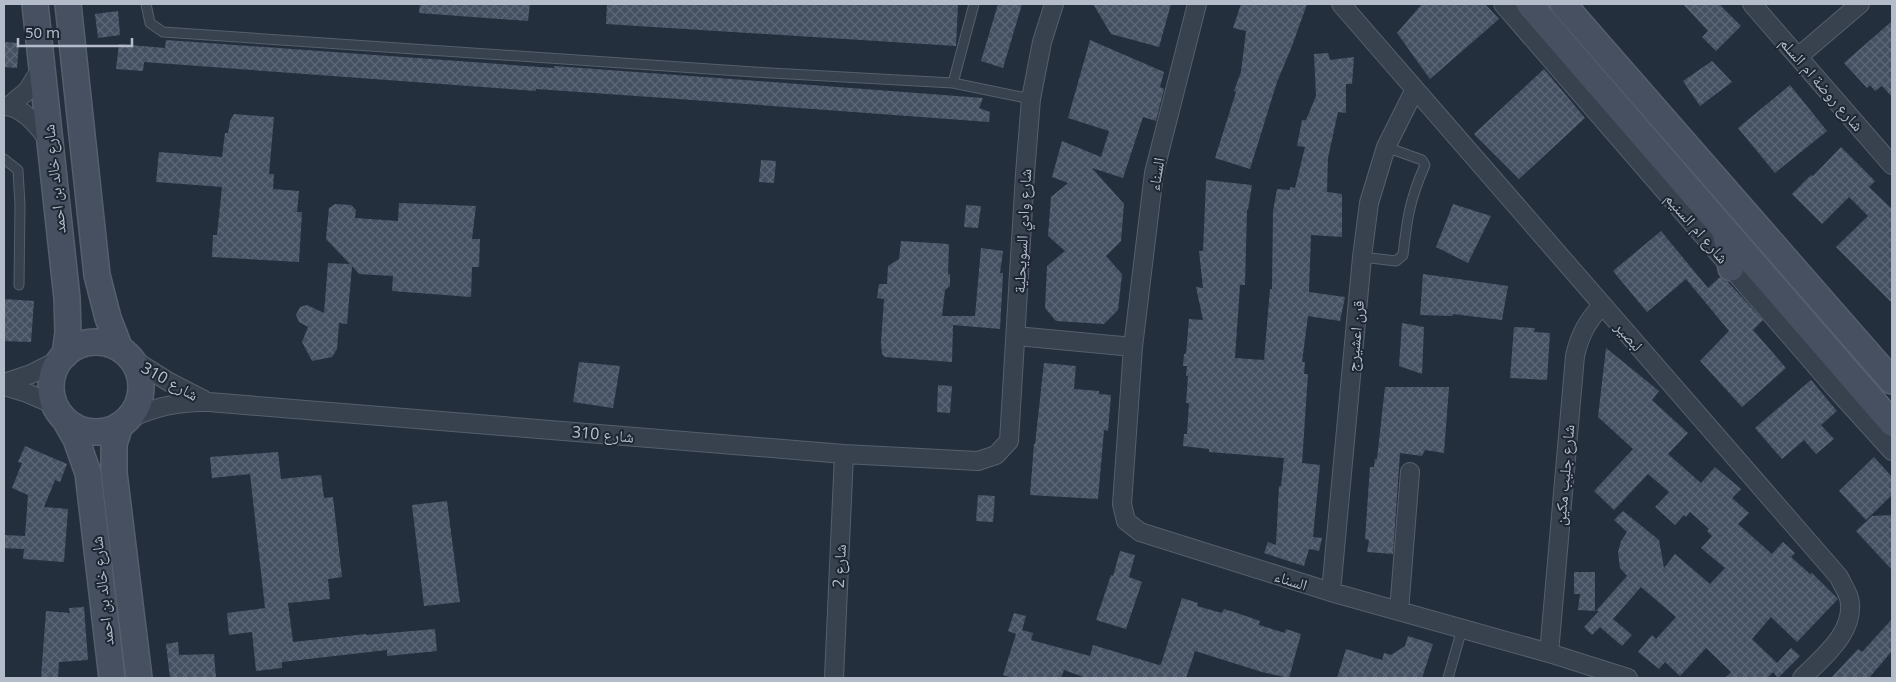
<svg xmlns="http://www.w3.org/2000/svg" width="1896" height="682" viewBox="0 0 1896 682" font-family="'Noto Sans','Noto Naskh Arabic',sans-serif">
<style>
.building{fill:url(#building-cross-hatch)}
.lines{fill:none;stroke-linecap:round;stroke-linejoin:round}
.service-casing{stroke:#565f6c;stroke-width:11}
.minor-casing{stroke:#565f6c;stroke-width:20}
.secondary-casing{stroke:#565f6c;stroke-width:28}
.service{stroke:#38414e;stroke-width:9}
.minor{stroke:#38414e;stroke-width:18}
.secondary{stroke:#465061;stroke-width:25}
.labels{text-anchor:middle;stroke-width:4;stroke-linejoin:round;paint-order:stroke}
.street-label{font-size:16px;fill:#b4bcc9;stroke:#1d2633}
</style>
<defs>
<pattern id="building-cross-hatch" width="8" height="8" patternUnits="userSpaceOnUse" patternTransform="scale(1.25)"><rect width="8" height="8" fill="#455162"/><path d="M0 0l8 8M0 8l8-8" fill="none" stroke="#5d6877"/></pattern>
</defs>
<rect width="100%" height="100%" fill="#242f3e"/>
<path class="building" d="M 420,4 L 530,4 L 528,21 L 419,13 Z
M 607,4 L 958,4 L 956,46 L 606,24 Z
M 998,4 L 1022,4 L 1003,68 L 981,61 Z
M 1093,4 L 1171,4 L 1159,47 L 1111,34 Z
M 1241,4 L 1307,4 L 1292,46 L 1277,82 L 1250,169 L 1215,158 L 1236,92 L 1234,91 L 1241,72 L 1246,31 L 1233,28 Z
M 1422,4 L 1485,4 L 1499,19 L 1430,79 L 1397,33 Z
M 1683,4 L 1719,4 L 1741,26 L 1716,51 L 1702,37 L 1708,31 Z
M 118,11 L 120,35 L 98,38 L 95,14 Z
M 1892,21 L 1892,97 L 1882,86 L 1875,91 L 1870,85 L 1867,88 L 1844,63 Z
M 166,40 L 554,68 L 554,66 L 731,79 L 983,98 L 979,108 L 990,112 L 989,122 L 665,98 L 536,89 L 536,91 L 144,62 L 143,71 L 116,69 L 119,44 L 165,48 Z
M 1090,40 L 1164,72 L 1160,87 L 1164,89 L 1156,121 L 1143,117 L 1123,178 L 1092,168 L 1124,204 L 1121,241 L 1106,256 L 1122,274 L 1118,310 L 1104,324 L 1056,321 L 1045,308 L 1047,266 L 1065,251 L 1048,236 L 1051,197 L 1068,183 L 1052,177 L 1062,141 L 1101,157 L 1109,131 L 1068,118 Z
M 4,42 L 19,43 L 17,68 L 4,67 Z
M 1328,53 L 1330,60 L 1354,57 L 1352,84 L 1346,84 L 1346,113 L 1338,112 L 1328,158 L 1327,192 L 1342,194 L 1342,237 L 1311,235 L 1309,292 L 1345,297 L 1340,321 L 1308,316 L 1302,362 L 1305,362 L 1304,374 L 1308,374 L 1302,463 L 1320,465 L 1313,537 L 1322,538 L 1319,551 L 1309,549 L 1304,566 L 1264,553 L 1268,542 L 1276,545 L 1279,486 L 1281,486 L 1284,458 L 1209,452 L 1209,449 L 1183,446 L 1184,434 L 1187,434 L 1189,403 L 1186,403 L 1188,376 L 1186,376 L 1187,366 L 1183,366 L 1184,354 L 1186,354 L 1189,319 L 1203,320 L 1196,287 L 1203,288 L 1199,251 L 1203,251 L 1206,180 L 1252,185 L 1248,210 L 1247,210 L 1245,285 L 1240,285 L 1235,358 L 1264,360 L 1270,289 L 1272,289 L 1273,211 L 1277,189 L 1290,190 L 1290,187 L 1295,188 L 1305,147 L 1297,146 L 1302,120 L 1306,120 L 1316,96 L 1314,54 Z
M 1712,61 L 1732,82 L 1700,106 L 1683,81 Z
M 1544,69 L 1585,118 L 1519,179 L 1474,134 Z
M 1790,85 L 1827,131 L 1775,173 L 1738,128 Z
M 234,114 L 274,117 L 269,174 L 274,174 L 273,189 L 299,191 L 297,212 L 302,212 L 299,262 L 212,257 L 213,235 L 217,235 L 222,187 L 156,182 L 159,152 L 222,157 L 225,133 L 228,133 L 230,121 Z
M 1841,147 L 1875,181 L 1869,187 L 1892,209 L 1892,303 L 1836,247 L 1868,216 L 1849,197 L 1822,224 L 1792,194 L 1811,175 L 1813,176 Z
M 761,160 L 776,161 L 774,183 L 759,182 Z
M 399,203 L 476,206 L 472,239 L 480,239 L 479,267 L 472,267 L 471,297 L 392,291 L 393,276 L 359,274 L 352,266 L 347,324 L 339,323 L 337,349 L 332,357 L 312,361 L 302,342 L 308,327 L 299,322 L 296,315 L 300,307 L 307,305 L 324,313 L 328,263 L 350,264 L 326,239 L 329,208 L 335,204 L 351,205 L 356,210 L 355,218 L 398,221 Z
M 1453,204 L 1491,216 L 1468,263 L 1436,247 Z
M 966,205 L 981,206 L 978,228 L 964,227 Z
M 1661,231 L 1708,288 L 1720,277 L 1728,282 L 1763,320 L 1753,330 L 1786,368 L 1742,407 L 1700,361 L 1729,331 L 1686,279 L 1647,312 L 1613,271 Z
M 901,241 L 949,244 L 948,274 L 950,274 L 950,286 L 945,290 L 942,316 L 975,316 L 981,248 L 1003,251 L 1000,273 L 1003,273 L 1000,329 L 953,325 L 952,362 L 885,357 L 882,354 L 881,343 L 884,299 L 877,298 L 879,284 L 887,284 L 888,266 L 899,259 Z
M 1423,274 L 1508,286 L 1502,320 L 1453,314 L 1453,316 L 1420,315 Z
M 4,299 L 34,301 L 31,342 L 4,341 Z
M 1402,323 L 1424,327 L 1422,374 L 1399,366 Z
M 1514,327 L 1535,328 L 1534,332 L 1550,333 L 1547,380 L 1510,378 Z
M 1606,348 L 1659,391 L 1652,400 L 1688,433 L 1668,454 L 1701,483 L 1715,467 L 1741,489 L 1732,498 L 1749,513 L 1738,524 L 1772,554 L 1783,542 L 1795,553 L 1791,557 L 1810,574 L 1812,573 L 1838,599 L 1797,642 L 1771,617 L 1752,639 L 1777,663 L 1791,648 L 1800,656 L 1778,678 L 1773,672 L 1767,678 L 1725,678 L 1731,672 L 1706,648 L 1680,676 L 1665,662 L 1659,669 L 1638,652 L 1652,635 L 1656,639 L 1676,617 L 1641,587 L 1613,619 L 1632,635 L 1622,646 L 1600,627 L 1592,635 L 1584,627 L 1599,611 L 1596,611 L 1627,576 L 1620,568 L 1618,552 L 1621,541 L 1627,532 L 1614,520 L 1623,511 L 1659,540 L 1664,568 L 1675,554 L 1710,584 L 1725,568 L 1701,548 L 1712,536 L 1707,531 L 1709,529 L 1690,512 L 1686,517 L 1684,515 L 1675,525 L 1655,507 L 1669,492 L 1648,474 L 1614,510 L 1594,491 L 1633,449 L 1598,417 Z
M 579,362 L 620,366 L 613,408 L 573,402 Z
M 1044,363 L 1076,366 L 1074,389 L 1099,391 L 1099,394 L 1111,395 L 1108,431 L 1104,430 L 1098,499 L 1030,495 L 1034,444 L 1035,444 Z
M 1811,380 L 1837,411 L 1821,425 L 1834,439 L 1816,454 L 1804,440 L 1782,459 L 1755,428 Z
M 938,385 L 952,386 L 950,413 L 937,412 Z
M 1385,387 L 1449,387 L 1444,453 L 1425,450 L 1422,456 L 1400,453 L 1393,554 L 1367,552 L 1369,540 L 1365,539 L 1370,467 L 1374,467 L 1375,459 L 1377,459 Z
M 25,446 L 67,464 L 60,482 L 55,480 L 44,507 L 68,509 L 64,562 L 23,559 L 24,549 L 4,548 L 4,535 L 25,536 L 28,495 L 12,488 L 22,463 L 18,462 Z
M 278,452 L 281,479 L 321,475 L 324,498 L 333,497 L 342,577 L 328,579 L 330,599 L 288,603 L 293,642 L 366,634 L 366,635 L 435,629 L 437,651 L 387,656 L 387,650 L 282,662 L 282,668 L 256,671 L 252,632 L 229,635 L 227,613 L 265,608 L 250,474 L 212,478 L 210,457 Z
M 1874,457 L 1892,477 L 1892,495 L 1866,520 L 1839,491 Z
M 978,495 L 995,496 L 993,522 L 976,521 Z
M 447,501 L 460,602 L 424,606 L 412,505 Z
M 1892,515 L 1892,570 L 1856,531 L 1872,516 Z
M 1120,551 L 1135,555 L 1129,577 L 1142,582 L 1126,629 L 1096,620 L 1111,575 L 1113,576 Z
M 1574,572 L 1595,572 L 1595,611 L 1578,610 L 1580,594 L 1574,594 Z
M 1182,598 L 1198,603 L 1197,606 L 1222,613 L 1224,609 L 1240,614 L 1260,621 L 1259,625 L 1285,633 L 1286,629 L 1301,634 L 1289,678 L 1262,672 L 1195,651 L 1186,678 L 1086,678 L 1064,670 L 1061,678 L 1013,678 L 1003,675 L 1016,634 L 1008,631 L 1014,613 L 1026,616 L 1022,630 L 1033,633 L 1031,640 L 1090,656 L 1093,645 L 1159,665 L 1161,664 Z
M 84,607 L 88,660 L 59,662 L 58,678 L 41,678 L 46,611 L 70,613 L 69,608 Z
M 1892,619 L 1892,651 L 1869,678 L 1831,678 L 1858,649 L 1862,652 Z
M 1408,636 L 1433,644 L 1422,678 L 1337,678 L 1346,649 L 1382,660 L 1384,653 L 1391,655 L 1405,646 Z
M 178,642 L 179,655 L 214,654 L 216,677 L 170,678 L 166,644 Z"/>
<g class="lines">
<g class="service-casing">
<path id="service" d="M 146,4 L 150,23 L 163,32 L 754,72 L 953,83 L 1031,99
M 953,83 L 974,4
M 4,159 L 18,170 L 20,205 L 19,285
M 1362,257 L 1396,261 L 1403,255 C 1407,218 1410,199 1425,165 L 1422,160 L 1386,147
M 1448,678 L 1462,629"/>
</g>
<g class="minor-casing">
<path id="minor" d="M 1197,4 L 1154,173 L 1133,347 L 1122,504 L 1126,521 L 1140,532 L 1331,592 L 1549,653 L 1628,678
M 1341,4 L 1839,577 C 1842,584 1847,591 1849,598 C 1857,631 1822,658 1802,678
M 1503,4 L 1835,388 L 1892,451
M 1752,4 L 1892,165
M 1799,56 L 1860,4
M 4,106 C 23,106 39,127 49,141
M 9,106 L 27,91 L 42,67
M 1016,336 L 1133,347
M 131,358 L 169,382 L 204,400
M 4,383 L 31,374 L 61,359
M 4,386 L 27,393 L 55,405
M 126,420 C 154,407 179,401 209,402 L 844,454 L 978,461 L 996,455 L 1009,441 L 1025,174 L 1031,99 L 1042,42 L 1054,4
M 1331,592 L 1362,257 L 1369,203 L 1386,147 L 1415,89
M 1399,611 L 1410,472
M 1549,653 L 1575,356 C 1580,334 1587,322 1602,305
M 834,678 L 844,454"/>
</g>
<g class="secondary-casing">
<path id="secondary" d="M 35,4 L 67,298 L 68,333 L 65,355
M 68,4 L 97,275 L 108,318 L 120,349
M 1529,4 L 1892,423
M 1563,4 L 1892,381
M 1725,230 L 1731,268
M51 387a45 45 0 1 1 90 0a45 45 0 1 1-90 0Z
M 65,420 L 76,439 L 88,473 L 112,678
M 120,425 L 114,444 L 114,473 L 139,678"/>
</g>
<use href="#service" class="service"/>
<use href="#minor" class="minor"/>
<use href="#secondary" class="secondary"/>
</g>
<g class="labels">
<g class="street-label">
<text transform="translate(1822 84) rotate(49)" y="6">شارع روضة ام السلم</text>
<text transform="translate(1156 174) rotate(-80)" y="6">السناء</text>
<text transform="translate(54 179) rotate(-96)" y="6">شارع خالد بن احمد</text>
<text transform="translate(1697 228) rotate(49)" y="6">شارع ام السنيم</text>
<text transform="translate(1022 231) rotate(-87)" y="6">شارع وادي السويحلية</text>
<text transform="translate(1355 336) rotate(-85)" y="6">قرن اعشيرج</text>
<text transform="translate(1629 336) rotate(49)" y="6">لبصير</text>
<text transform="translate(170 381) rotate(29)" y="6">شارع 310</text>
<text transform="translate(603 434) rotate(5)" y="6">شارع 310</text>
<text transform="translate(1564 475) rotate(-85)" y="6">شارع جليب مكين</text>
<text transform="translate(839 566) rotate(-87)" y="6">شارع 2</text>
<text transform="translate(1291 580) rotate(18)" y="6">السناء</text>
<text transform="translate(102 591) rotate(-96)" y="6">شارع خالد بن احمد</text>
</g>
</g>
<rect width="1896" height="682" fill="none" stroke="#b4bcc9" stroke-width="10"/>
<path d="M18 38v8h114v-8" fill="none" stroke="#b4bcc9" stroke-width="2.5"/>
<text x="25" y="38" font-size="15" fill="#b4bcc9" stroke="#1d2633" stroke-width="4" paint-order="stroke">50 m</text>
</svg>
